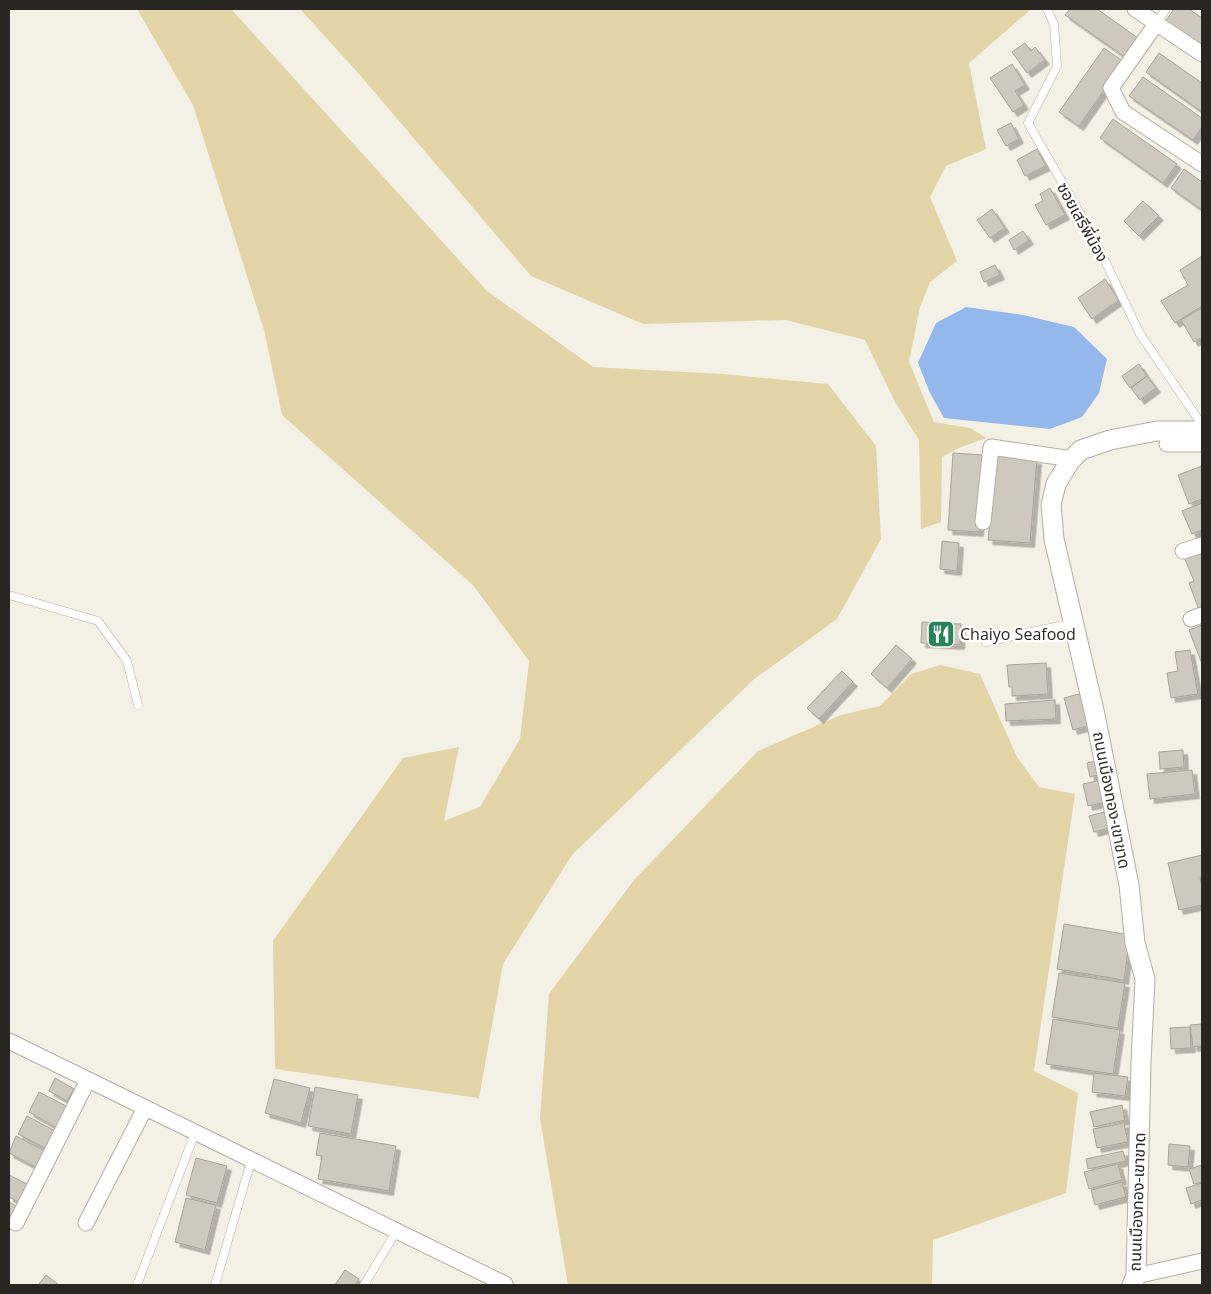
<svg xmlns="http://www.w3.org/2000/svg" width="1211" height="1294" viewBox="0 0 1211 1294" font-family="'Open Sans','Noto Sans Thai',sans-serif">
<style>
.green{fill:#e4d5a8}
.water{fill:#95b8ec}
.building{fill:#cdc9bf;stroke:#a7a49a;filter:url(#shadow)}
.lines{fill:none;stroke-linecap:round;stroke-linejoin:round}
.service-casing{stroke:#b1aea3;stroke-width:9}
.minor-casing{stroke:#b1aea3;stroke-width:17}
.tertiary-casing{stroke:#b1aea3;stroke-width:21}
.service{stroke:#fff;stroke-width:8}
.minor{stroke:#fff;stroke-width:15}
.tertiary{stroke:#fff;stroke-width:19}
.labels{text-anchor:middle;stroke-width:5;stroke-linejoin:round;paint-order:stroke}
.street-label{font-size:16px;fill:#272622;stroke:#fff}
.poi-label{font-size:16px;fill:#272622;stroke:#fff;text-anchor:start}
</style>
<defs>
<filter id="shadow"><feDropShadow dx="4.5" dy="4.5" stdDeviation="0" flood-color="#0004"/></filter>
</defs>
<rect width="100%" height="100%" fill="#f3f0e5"/>
<path class="green" d="M 137,9 L 231,9 L 487,291 L 593,367 L 723,374 L 828,384 L 876,446 L 881,539 L 837,619 L 753,680 L 572,855 L 503,964 L 479,1098 L 275,1069 L 273,941 L 403,758 L 459,747 L 444,821 L 480,807 L 520,739 L 529,661 L 473,585 L 282,415 L 264,330 L 193,105 Z
M 300,9 L 1029,9 L 1030,10 L 969,63 L 986,149 L 946,166 L 930,197 L 957,261 L 930,282 L 920,307 L 909,362 L 934,422 L 970,428 L 987,438 L 961,447 L 942,457 L 941,522 L 921,529 L 919,440 L 895,402 L 865,340 L 785,320 L 643,324 L 531,276 L 359,74 Z
M 940,665 L 980,674 L 1017,757 L 1039,787 L 1075,794 L 1034,1071 L 1078,1093 L 1066,1193 L 933,1240 L 932,1285 L 568,1285 L 540,1118 L 549,994 L 634,880 L 758,751 L 841,715 L 880,706 L 911,674 Z"/>
<path class="water" d="M 966,307 L 1023,315 L 1074,327 L 1107,359 L 1099,393 L 1082,417 L 1050,429 L 944,418 L 930,393 L 918,363 L 936,323 Z"/>
<path class="building" d="M 1070,9 L 1097,9 L 1142,41 L 1129,60 L 1065,15 Z
M 1174,9 L 1189,9 L 1202,18 L 1202,49 L 1165,22 Z
M 1025,43 L 1031,51 L 1035,47 L 1045,60 L 1027,73 L 1012,52 Z
M 1104,48 L 1124,62 L 1079,126 L 1059,112 Z
M 1159,53 L 1202,83 L 1202,112 L 1146,72 Z
M 1012,64 L 1025,85 L 1015,91 L 1024,105 L 1013,112 L 990,78 Z
M 1143,77 L 1202,118 L 1202,127 L 1193,140 L 1129,96 Z
M 1113,119 L 1177,164 L 1163,183 L 1100,138 Z
M 1011,123 L 1019,139 L 1006,146 L 997,130 Z
M 1037,149 L 1046,166 L 1025,176 L 1017,160 Z
M 1184,169 L 1202,182 L 1202,210 L 1171,188 Z
M 1050,188 L 1065,215 L 1046,225 L 1035,205 L 1043,201 L 1040,194 Z
M 1143,201 L 1159,216 L 1139,236 L 1124,221 Z
M 992,209 L 1005,228 L 990,238 L 977,220 Z
M 1023,231 L 1029,240 L 1014,250 L 1009,240 Z
M 1202,256 L 1202,306 L 1175,323 L 1161,301 L 1188,285 L 1180,270 Z
M 995,265 L 1000,275 L 984,282 L 980,272 Z
M 1105,279 L 1119,300 L 1092,319 L 1078,298 Z
M 1202,308 L 1202,337 L 1194,342 L 1181,320 Z
M 1139,364 L 1147,376 L 1130,388 L 1122,376 Z
M 1147,376 L 1156,388 L 1140,400 L 1131,388 Z
M 953,453 L 984,455 L 979,532 L 948,530 Z
M 996,456 L 1037,460 L 1030,543 L 988,540 Z
M 1202,466 L 1202,499 L 1189,504 L 1178,475 Z
M 1202,503 L 1202,530 L 1192,534 L 1182,511 Z
M 942,541 L 959,543 L 957,571 L 940,569 Z
M 1202,550 L 1202,609 L 1199,610 L 1189,583 L 1194,581 L 1184,557 Z
M 922,622 L 961,624 L 960,645 L 921,643 Z
M 1202,625 L 1202,664 L 1189,630 Z
M 896,645 L 912,659 L 887,688 L 871,674 Z
M 1190,650 L 1198,694 L 1171,698 L 1167,673 L 1178,671 L 1175,652 Z
M 1046,663 L 1048,694 L 1012,696 L 1012,687 L 1009,687 L 1007,665 Z
M 842,671 L 853,682 L 819,719 L 807,708 Z
M 1083,693 L 1091,725 L 1073,730 L 1064,698 Z
M 1055,700 L 1056,719 L 1006,721 L 1005,704 Z
M 1183,750 L 1184,767 L 1160,769 L 1159,752 Z
M 1101,760 L 1105,773 L 1090,777 L 1087,763 Z
M 1192,770 L 1195,794 L 1150,799 L 1147,774 Z
M 1106,779 L 1111,801 L 1088,806 L 1083,784 Z
M 1108,811 L 1112,827 L 1094,832 L 1089,816 Z
M 1202,855 L 1202,877 L 1200,877 L 1202,888 L 1202,905 L 1179,910 L 1168,863 Z
M 1064,924 L 1130,935 L 1124,980 L 1057,969 Z
M 1059,973 L 1125,983 L 1118,1028 L 1052,1017 Z
M 1053,1019 L 1120,1030 L 1113,1074 L 1046,1064 Z
M 1202,1024 L 1202,1046 L 1193,1047 L 1190,1025 Z
M 1190,1027 L 1191,1048 L 1171,1049 L 1170,1028 Z
M 1094,1073 L 1128,1077 L 1125,1096 L 1092,1092 Z
M 55,1078 L 74,1089 L 67,1101 L 49,1091 Z
M 274,1079 L 310,1088 L 301,1123 L 265,1113 Z
M 315,1087 L 358,1095 L 351,1134 L 308,1126 Z
M 39,1092 L 68,1107 L 57,1128 L 29,1112 Z
M 1122,1105 L 1125,1120 L 1094,1127 L 1090,1112 Z
M 27,1116 L 57,1132 L 47,1149 L 18,1134 Z
M 1124,1123 L 1128,1142 L 1097,1148 L 1093,1129 Z
M 320,1133 L 396,1146 L 389,1191 L 318,1179 L 322,1156 L 316,1155 Z
M 16,1136 L 49,1153 L 41,1170 L 9,1153 Z
M 1169,1144 L 1190,1146 L 1188,1167 L 1168,1165 Z
M 1123,1151 L 1126,1161 L 1088,1169 L 1086,1159 Z
M 196,1158 L 227,1166 L 217,1203 L 186,1195 Z
M 1118,1164 L 1122,1180 L 1089,1189 L 1084,1172 Z
M 1202,1165 L 1202,1182 L 1194,1184 L 1189,1169 Z
M 9,1175 L 27,1184 L 18,1202 L 9,1197 Z
M 1122,1182 L 1126,1197 L 1095,1205 L 1091,1190 Z
M 1202,1183 L 1202,1200 L 1191,1204 L 1186,1188 Z
M 186,1198 L 216,1205 L 205,1250 L 175,1242 Z
M 9,1202 L 16,1206 L 9,1222 Z
M 345,1270 L 359,1279 L 355,1285 L 335,1285 Z
M 46,1275 L 59,1285 L 38,1285 Z"/>
<g class="lines">
<g class="service-casing">
<path id="service" d="M 1047,9 L 1054,24 L 1057,66 L 1028,123 L 1094,238 L 1140,334 L 1202,425
M 1156,24 L 1166,9
M 9,595 L 98,621 L 127,661 L 138,705
M 986,642 L 1073,623
M 137,1285 L 195,1133
M 215,1285 L 251,1161
M 364,1285 L 396,1232"/>
</g>
<g class="minor-casing">
<path id="minor" d="M 1135,9 L 1202,54
M 1156,24 L 1111,88 L 1123,112 L 1202,164
M 1167,444 L 1202,444
M 983,522 L 991,447 L 1072,459
M 1183,551 L 1202,545
M 1191,619 L 1202,615
M 9,1041 L 505,1284
M 16,1223 L 88,1080
M 86,1223 L 145,1108
M 1136,1276 L 1202,1261"/>
</g>
<g class="tertiary-casing">
<path id="tertiary" d="M 1132,1285 L 1136,1276 L 1141,1062 L 1145,979 L 1135,943 L 1129,885 L 1095,715 L 1054,539 L 1051,505 L 1056,484 L 1070,461 L 1081,450 L 1110,440 L 1157,431 L 1202,431"/>
</g>
<use href="#service" class="service"/>
<use href="#minor" class="minor"/>
<use href="#tertiary" class="tertiary"/>
</g>
<defs>
<g id="restaurant-square" transform="scale(1.4375)"><rect x="-9" y="-9" width="18" height="18" rx="4" fill="#2a845a" stroke="#fff"/><path d="M-5-6h1v4h1v-4h1v4h1v-4h1v5L-1.5 .5V6h-2V.5L-5-1ZM5-6V6H3V1.5H1.5Q1.5-4 5-6Z" fill="#fff"/></g>
</defs>
<g fill-rule="evenodd">
<use href="#restaurant-square" x="941" y="634"/>
</g>
<g class="labels">
<g class="street-label">
<text transform="translate(1083 222) rotate(61)" y="6">ซอยเสรีพี่น้อง</text>
<text transform="translate(1112 800) rotate(79)" y="6">ถนนเมืองทอง-เขาขาด</text>
<text transform="translate(1137 1202) rotate(-88)" y="6">ถนนเมืองทอง-เขาขาด</text>
</g>
<g class="poi-label">
<text x="960" y="640">Chaiyo Seafood</text>
</g>
</g>
<rect width="1211" height="1294" fill="none" stroke="#272622" stroke-width="20"/>
</svg>
